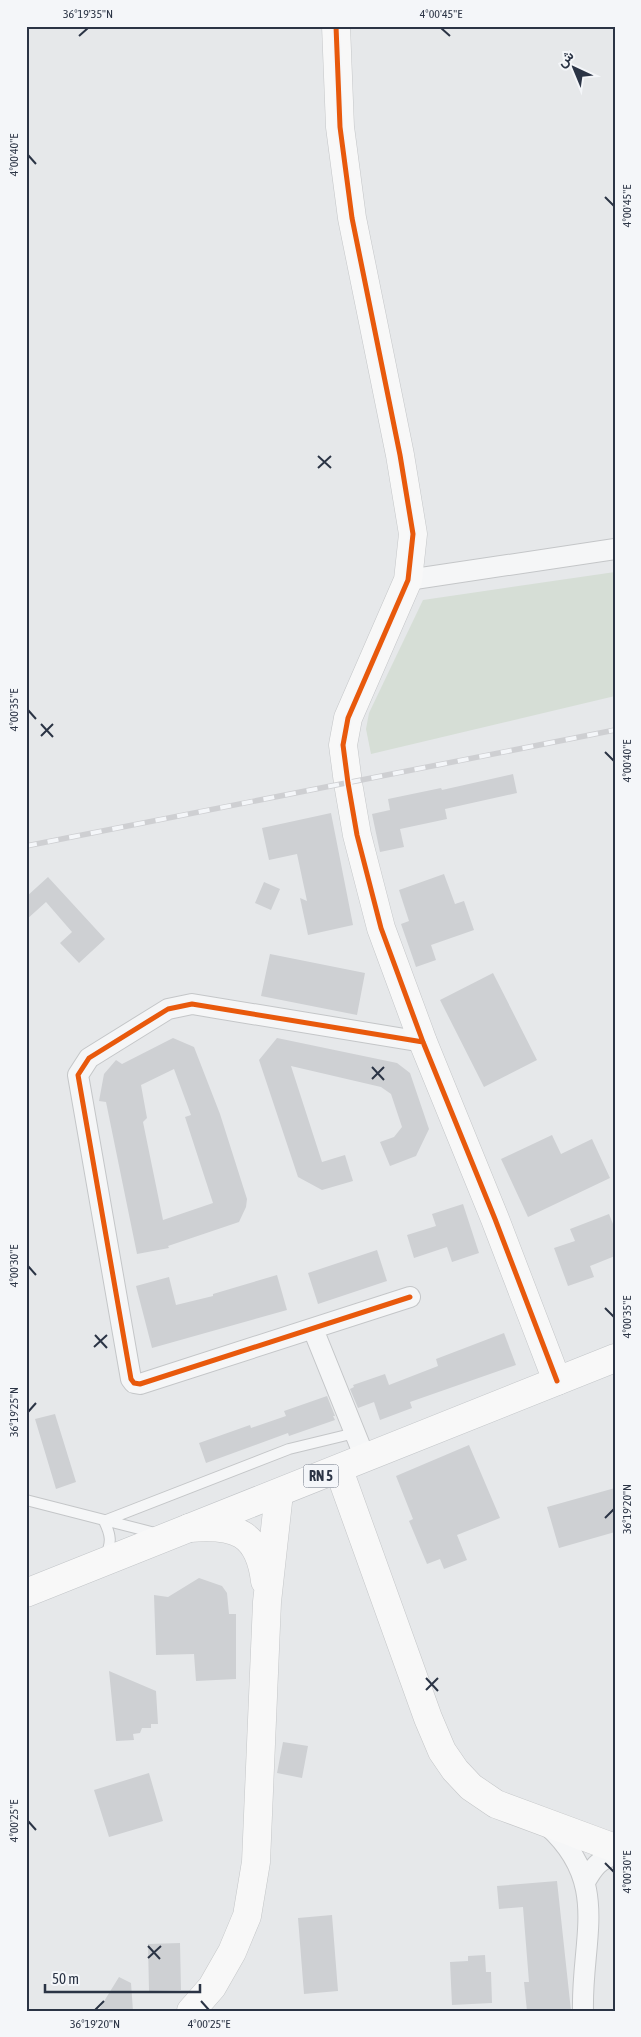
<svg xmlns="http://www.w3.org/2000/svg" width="641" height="2037" viewBox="0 0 641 2037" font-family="'Asap Condensed',Vazirmatn,sans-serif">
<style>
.green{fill:#d6ded6}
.building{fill:#ced0d3;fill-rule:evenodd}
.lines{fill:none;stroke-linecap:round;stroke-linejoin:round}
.lane-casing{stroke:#c4c6c8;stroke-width:12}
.street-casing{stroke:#c4c6c8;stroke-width:22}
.secondary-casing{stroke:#c4c6c8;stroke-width:29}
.primary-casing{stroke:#c2c5c8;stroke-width:29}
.lane{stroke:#f5f6f7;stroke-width:10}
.street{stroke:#f5f6f7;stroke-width:20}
.secondary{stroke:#f8f8f8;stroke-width:28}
.primary{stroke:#f8f8f8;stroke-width:28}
.rail-casing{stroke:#cecfd2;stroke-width:5.5}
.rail{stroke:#f4f6f9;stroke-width:4;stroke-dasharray:11;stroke-linecap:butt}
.cycleway-casing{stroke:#f4f6f9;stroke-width:8}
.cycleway{stroke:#e8590c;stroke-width:5}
.ticks{fill:none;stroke:#2b3445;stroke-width:2}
.labels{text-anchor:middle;stroke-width:4.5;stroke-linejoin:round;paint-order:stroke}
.shield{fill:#f4f6f9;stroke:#676e7b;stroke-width:1}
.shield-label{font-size:14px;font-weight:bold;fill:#2b3445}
.neatline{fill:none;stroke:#2b3445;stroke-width:2}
.ticks-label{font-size:12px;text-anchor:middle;fill:#2b3445}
</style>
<rect width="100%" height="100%" fill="#e6e8ea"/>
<path class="green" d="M 615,572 L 615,696 L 371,754 L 366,729 L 369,713 L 423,600 Z"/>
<path class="building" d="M 513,774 L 517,793 L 445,809 L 447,819 L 400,829 L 404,847 L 380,852 L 372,814 L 390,810 L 388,799 L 441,788 L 442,790 Z
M 331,813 L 353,925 L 308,935 L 300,898 L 307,901 L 297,854 L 269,860 L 262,828 Z
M 444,874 L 455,904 L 464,901 L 474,930 L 431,945 L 436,960 L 416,967 L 401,924 L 409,921 L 399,890 Z
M 48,877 L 105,939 L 79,963 L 60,943 L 72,932 L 46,902 L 26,920 L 26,897 Z
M 264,882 L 280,889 L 271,910 L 255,903 Z
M 270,954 L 365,973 L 357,1015 L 261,996 Z
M 493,973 L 537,1060 L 484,1087 L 440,1000 Z
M 173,1038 L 194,1047 L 220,1114 L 247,1199 L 246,1207 L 239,1222 L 168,1246 L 169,1248 L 137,1254 L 106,1102 L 99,1101 L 104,1074 L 116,1060 L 122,1064 ZM 174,1069 L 191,1115 L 185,1117 L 213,1203 L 163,1220 L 143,1122 L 147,1118 L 141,1085 Z
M 277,1038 L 397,1063 L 410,1073 L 429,1129 L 416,1156 L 390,1166 L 380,1142 L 394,1137 L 402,1127 L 391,1094 L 381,1087 L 291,1066 L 322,1162 L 345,1155 L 353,1181 L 322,1190 L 298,1177 L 259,1060 Z
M 552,1135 L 561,1154 L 592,1139 L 610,1178 L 528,1217 L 501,1159 Z
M 463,1204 L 479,1253 L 452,1262 L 447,1247 L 414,1258 L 407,1235 L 436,1226 L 432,1214 Z
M 609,1214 L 615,1229 L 615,1256 L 590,1266 L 594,1277 L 568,1286 L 554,1248 L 575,1241 L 570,1229 Z
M 377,1250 L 387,1281 L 318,1304 L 308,1273 Z
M 277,1275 L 287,1310 L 152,1348 L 136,1286 L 169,1277 L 176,1305 L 213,1296 L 213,1294 Z
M 504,1333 L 516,1365 L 410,1402 L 412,1408 L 380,1420 L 374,1402 L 358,1408 L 350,1389 L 354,1387 L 353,1385 L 385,1374 L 389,1385 L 438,1366 L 436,1359 Z
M 327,1396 L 335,1416 L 333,1416 L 335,1420 L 289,1436 L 288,1433 L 206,1463 L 199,1443 L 250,1425 L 251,1428 L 286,1416 L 284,1411 Z
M 55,1414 L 76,1482 L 56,1489 L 35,1419 Z
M 469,1445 L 500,1518 L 457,1535 L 467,1560 L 444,1569 L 440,1559 L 427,1564 L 409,1521 L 413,1519 L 396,1476 Z
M 615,1488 L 615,1532 L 559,1548 L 547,1507 Z
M 199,1578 L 222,1586 L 227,1593 L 229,1614 L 236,1614 L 236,1679 L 196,1681 L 194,1654 L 156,1655 L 154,1595 L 168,1597 Z
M 109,1671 L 156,1691 L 158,1724 L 151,1724 L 151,1728 L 142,1728 L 140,1733 L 133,1734 L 134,1740 L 116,1741 Z
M 283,1742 L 308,1746 L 302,1778 L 277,1773 Z
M 149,1773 L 163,1821 L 109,1837 L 94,1790 Z
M 557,1881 L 571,2011 L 527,2011 L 524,1982 L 529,1982 L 523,1907 L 499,1909 L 497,1886 Z
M 332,1915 L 338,1991 L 304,1994 L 298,1918 Z
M 180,1943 L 181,1990 L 149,1991 L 148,1944 Z
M 485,1955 L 486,1972 L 491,1972 L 492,2003 L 452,2005 L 450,1962 L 468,1961 L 468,1956 Z
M 119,1977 L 131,1983 L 133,2011 L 98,2011 Z"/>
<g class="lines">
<g class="lane-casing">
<path id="lane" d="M 26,1500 L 159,1534
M 105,1556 C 112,1543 111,1535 104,1521 L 289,1449 L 355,1433"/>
</g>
<g class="street-casing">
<path id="street" d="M 408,580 L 615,549
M 410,1297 L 140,1384 L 134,1383 L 131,1379 L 78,1075 L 89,1058 L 168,1009 L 192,1004 L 423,1042
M 313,1329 L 365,1458
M 548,1826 C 611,1883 581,1939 583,2011
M 585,1882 C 593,1868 599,1859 615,1855"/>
</g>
<g class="secondary-casing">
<path id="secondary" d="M 336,26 L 340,127 L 352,218 L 400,455 L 413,534 L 408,580 L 348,718 L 343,745 L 348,783 L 357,835 L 381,928 L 423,1042 L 495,1219 L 557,1381
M 339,1470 L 428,1718 L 442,1751 L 455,1770 L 471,1787 L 496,1804 L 615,1848
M 189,1528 C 235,1524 259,1532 265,1581
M 191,2011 L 212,1987 L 232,1952 L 247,1916 L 256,1862 L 267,1602 L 279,1493"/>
</g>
<g class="primary-casing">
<path id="primary" d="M 26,1593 L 615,1358"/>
</g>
<use href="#lane" class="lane"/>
<use href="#street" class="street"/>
<use href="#secondary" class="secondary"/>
<use href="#primary" class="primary"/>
<g class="rail-casing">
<path id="rail" d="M 26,846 L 615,730"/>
</g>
<use href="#rail" class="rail"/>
<g class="cycleway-casing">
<path id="cycleway" d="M 336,26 L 340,127 L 352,218 L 400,455 L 413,534 L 408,580 L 348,718 L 343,745 L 348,783 L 357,835 L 381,928 L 423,1042 L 495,1219 L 557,1381
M 410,1297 L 140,1384 L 134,1383 L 131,1379 L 78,1075 L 89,1058 L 168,1009 L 192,1004 L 423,1042"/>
</g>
<use href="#cycleway" class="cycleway"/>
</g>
<path class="ticks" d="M 441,28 L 450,36M 79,36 L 88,28M 28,155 L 36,164M 605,197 L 614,206M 318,456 L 331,468M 318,468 L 331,456M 28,710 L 36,719M 41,724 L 53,737M 41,736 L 53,724M 605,752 L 614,761M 372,1067 L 384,1080M 372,1079 L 384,1067M 28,1266 L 36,1275M 605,1308 L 614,1317M 95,1335 L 107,1348M 94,1347 L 107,1335M 28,1412 L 36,1403M 605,1518 L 614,1509M 426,1678 L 438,1691M 426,1690 L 438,1678M 28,1821 L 36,1830M 605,1863 L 614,1872M 148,1946 L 160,1959M 148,1958 L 161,1946M 201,2001 L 209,2010M 95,2010 L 104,2001"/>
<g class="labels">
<rect class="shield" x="303.5" y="1464.5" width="35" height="23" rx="4"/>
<g class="shield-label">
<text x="321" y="1481">RN 5</text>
</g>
</g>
<rect width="641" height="2037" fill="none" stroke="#f4f6f9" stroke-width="55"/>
<g transform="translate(574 68) rotate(316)" stroke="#f4f6f9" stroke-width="4" paint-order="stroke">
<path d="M0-4L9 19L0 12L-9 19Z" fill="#2b3445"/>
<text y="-8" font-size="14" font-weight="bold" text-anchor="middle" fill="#2b3445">ش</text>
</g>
<path d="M45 1984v8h155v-8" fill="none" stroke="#2b3445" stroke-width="2.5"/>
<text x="52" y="1984" font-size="15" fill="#2b3445" stroke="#f4f6f9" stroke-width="4" paint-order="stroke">50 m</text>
<rect x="28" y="28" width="586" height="1982" class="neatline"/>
<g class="ticks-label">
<text x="88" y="18">36°19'35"N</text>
<text x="441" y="18">4°00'45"E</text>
<text transform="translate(14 155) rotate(-90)" y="4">4°00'40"E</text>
<text transform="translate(627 206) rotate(-90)" y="4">4°00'45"E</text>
<text transform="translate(14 710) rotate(-90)" y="4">4°00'35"E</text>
<text transform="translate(627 761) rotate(-90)" y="4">4°00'40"E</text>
<text transform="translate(14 1266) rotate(-90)" y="4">4°00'30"E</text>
<text transform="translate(627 1317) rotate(-90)" y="4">4°00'35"E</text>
<text transform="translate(14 1412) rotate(-90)" y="4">36°19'25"N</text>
<text transform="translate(627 1509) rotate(-90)" y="4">36°19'20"N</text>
<text transform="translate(14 1821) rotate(-90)" y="4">4°00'25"E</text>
<text transform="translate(627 1872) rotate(-90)" y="4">4°00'30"E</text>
<text x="95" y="2028">36°19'20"N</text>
<text x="209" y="2028">4°00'25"E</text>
</g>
</svg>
